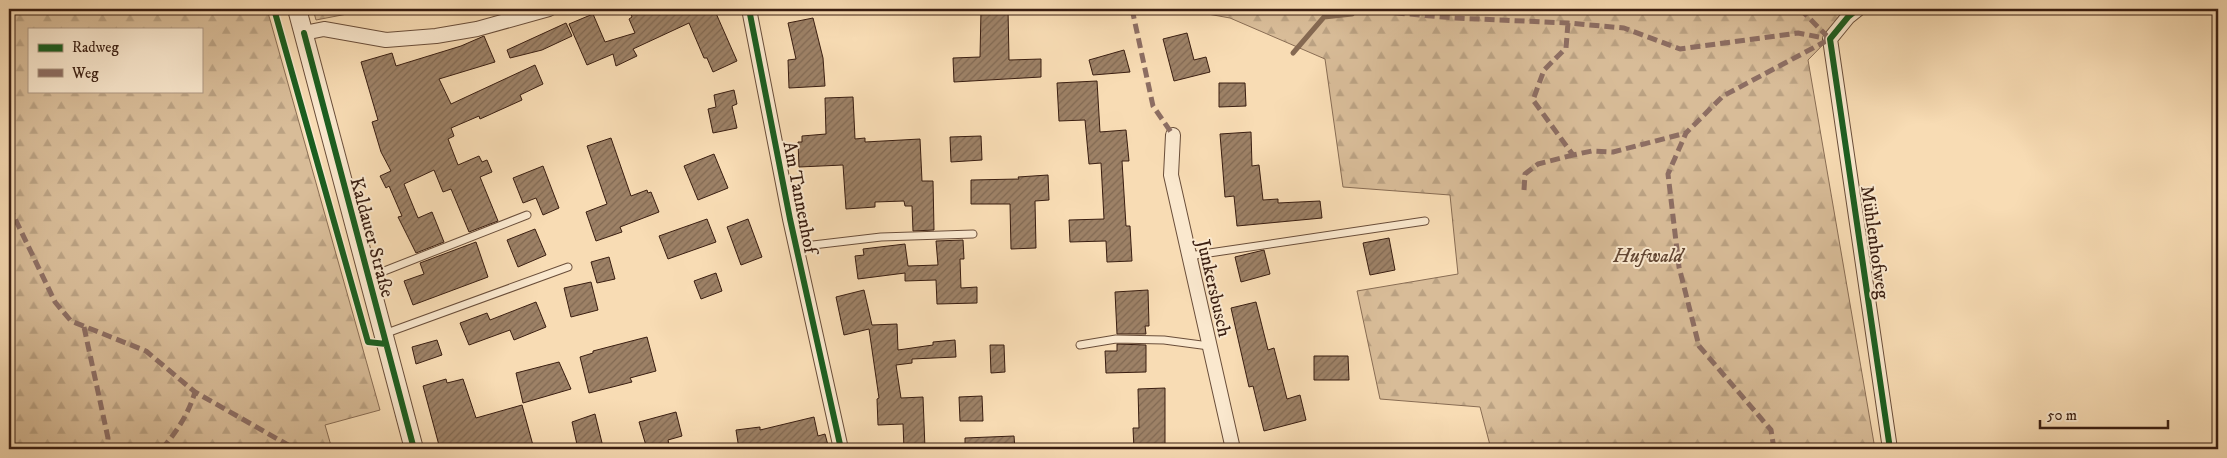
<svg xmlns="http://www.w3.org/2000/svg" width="2227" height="458" viewBox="0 0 2227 458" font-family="'IM FELL DW Pica',serif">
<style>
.forest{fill:url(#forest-firs);stroke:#896d54;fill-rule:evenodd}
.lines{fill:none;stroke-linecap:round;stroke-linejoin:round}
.stream{stroke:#856952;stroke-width:5}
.building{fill:url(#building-hatch);stroke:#3a1e11}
.service-casing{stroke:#6a4e3a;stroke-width:9}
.minor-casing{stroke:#6a4e3a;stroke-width:16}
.tertiary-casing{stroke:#6a4e3a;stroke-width:20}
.service{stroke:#fae8ce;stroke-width:7}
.minor{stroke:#fae8ce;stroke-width:14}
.tertiary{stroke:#fae8ce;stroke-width:18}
.quiet{stroke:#8d6e63;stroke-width:5;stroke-dasharray:10 5;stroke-linecap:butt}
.cycleway-casing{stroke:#fae8ce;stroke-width:9}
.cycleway{stroke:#1b5e20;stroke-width:6}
.labels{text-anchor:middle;stroke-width:4;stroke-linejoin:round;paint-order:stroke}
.street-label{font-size:19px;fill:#3a1e11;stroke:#fae8ce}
.park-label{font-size:19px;font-style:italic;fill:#624633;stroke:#fae8ce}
</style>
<defs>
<pattern id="forest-firs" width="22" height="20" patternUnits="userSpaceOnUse" patternTransform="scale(1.25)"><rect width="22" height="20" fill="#d8bc98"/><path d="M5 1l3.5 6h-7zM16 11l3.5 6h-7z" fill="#baa182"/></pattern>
<pattern id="building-hatch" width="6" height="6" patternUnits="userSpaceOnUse" patternTransform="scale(1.25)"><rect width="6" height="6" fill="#9d8166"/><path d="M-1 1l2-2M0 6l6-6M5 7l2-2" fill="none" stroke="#816953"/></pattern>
</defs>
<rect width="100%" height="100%" fill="#f8dcb4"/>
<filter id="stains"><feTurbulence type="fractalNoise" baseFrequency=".004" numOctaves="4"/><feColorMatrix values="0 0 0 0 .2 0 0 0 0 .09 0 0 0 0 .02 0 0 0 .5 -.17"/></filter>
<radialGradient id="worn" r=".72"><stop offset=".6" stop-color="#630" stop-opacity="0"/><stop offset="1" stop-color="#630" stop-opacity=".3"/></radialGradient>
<path class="forest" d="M 9,9 L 267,9 L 380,410 L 325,425 L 332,449 L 9,449 ZM 29,29 L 201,29 L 201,91 L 29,91 Z
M 313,9 L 373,9 L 316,20 Z
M 1180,9 L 1858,9 L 1808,60 L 1875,449 L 1491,449 L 1480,407 L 1380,399 L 1357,291 L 1458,274 L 1450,195 L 1343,187 L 1325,59 L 1230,18 Z"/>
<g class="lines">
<path class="stream" d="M 1293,53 L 1324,17 L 1352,14"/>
</g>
<path class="building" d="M 629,9 L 721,9 L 715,11 L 737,61 L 713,72 L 707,58 L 704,58 L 689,23 L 633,49 L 637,56 L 616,66 L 613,54 L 587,65 L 569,24 L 593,14 L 605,42 L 635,33 L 629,19 L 632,17 Z
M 1008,9 L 1009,60 L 1041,59 L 1041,77 L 954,82 L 953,58 L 980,57 L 981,10 Z
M 813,18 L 823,58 L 825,86 L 789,88 L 788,60 L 796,59 L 788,23 Z
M 566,23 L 572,36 L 542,50 L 510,58 L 507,50 Z
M 1187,33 L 1194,60 L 1206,57 L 1210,72 L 1174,81 L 1163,39 Z
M 484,36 L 495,62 L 439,79 L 451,104 L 535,65 L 543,84 L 520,95 L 522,100 L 480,119 L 479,116 L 451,128 L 454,136 L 448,139 L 458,165 L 479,156 L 482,162 L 487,160 L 492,172 L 480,177 L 498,221 L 469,232 L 451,189 L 443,192 L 434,170 L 404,184 L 418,218 L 432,212 L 444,242 L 416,253 L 398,217 L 402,216 L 389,186 L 386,188 L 380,176 L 391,171 L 381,152 L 372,122 L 378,120 L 361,62 L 392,53 L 396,66 L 461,46 Z
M 1124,50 L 1130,72 L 1093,75 L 1089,60 Z
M 1097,81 L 1100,132 L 1126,130 L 1129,161 L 1122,161 L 1126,226 L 1130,226 L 1132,261 L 1107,262 L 1106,241 L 1070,242 L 1069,220 L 1104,219 L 1101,163 L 1089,164 L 1085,120 L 1059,121 L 1057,83 Z
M 1219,83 L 1245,83 L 1246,106 L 1219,107 Z
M 734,90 L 737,104 L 732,106 L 737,128 L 713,133 L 708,109 L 716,107 L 714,95 Z
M 853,97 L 855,139 L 865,138 L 865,142 L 920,139 L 922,181 L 933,181 L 934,230 L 913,231 L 912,206 L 905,206 L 904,201 L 875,202 L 875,207 L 846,209 L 843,165 L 799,167 L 798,142 L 802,142 L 802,136 L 826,134 L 825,98 Z
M 1251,132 L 1252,166 L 1259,165 L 1263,200 L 1278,199 L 1278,203 L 1320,201 L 1322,218 L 1237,226 L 1234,196 L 1225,197 L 1220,134 Z
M 981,136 L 982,160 L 951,162 L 950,137 Z
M 611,138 L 631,196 L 647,190 L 648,193 L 651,192 L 659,212 L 620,227 L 622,232 L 596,241 L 586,212 L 607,204 L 587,146 Z
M 714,154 L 728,188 L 698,200 L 684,166 Z
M 543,166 L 559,208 L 543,215 L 536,198 L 523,203 L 513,178 Z
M 1048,175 L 1049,200 L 1035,201 L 1036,248 L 1011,249 L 1010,204 L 971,204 L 971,180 L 1019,179 L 1018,177 Z
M 707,219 L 716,242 L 668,259 L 659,236 Z
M 748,219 L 762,257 L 741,265 L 727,227 Z
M 535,229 L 546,255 L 518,267 L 507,240 Z
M 1389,238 L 1395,270 L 1370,275 L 1363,243 Z
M 963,240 L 964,259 L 960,259 L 961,288 L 977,287 L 977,303 L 937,304 L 936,280 L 905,281 L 905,273 L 858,279 L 855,256 L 864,255 L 863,249 L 905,244 L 908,266 L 938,265 L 936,241 Z
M 476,242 L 488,277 L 413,305 L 404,281 L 424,274 L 420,263 Z
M 1264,250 L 1270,274 L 1241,282 L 1235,257 Z
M 609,257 L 615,279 L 597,283 L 591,262 Z
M 716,273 L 722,291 L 701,299 L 694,281 Z
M 591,282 L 598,310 L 571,317 L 564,288 Z
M 864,290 L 872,325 L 897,324 L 898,350 L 933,345 L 933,342 L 955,340 L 956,357 L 912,359 L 912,363 L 896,365 L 901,398 L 923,397 L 925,449 L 904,449 L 903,424 L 878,425 L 877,399 L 879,398 L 869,329 L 844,335 L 836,297 Z
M 1148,290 L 1149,326 L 1145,326 L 1146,334 L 1117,334 L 1115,292 Z
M 536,302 L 546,327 L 514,340 L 510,330 L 469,345 L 460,323 L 487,313 L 490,320 Z
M 1256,302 L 1268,350 L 1274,348 L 1287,399 L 1300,395 L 1306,420 L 1264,431 L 1253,386 L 1249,387 L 1231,308 Z
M 647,337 L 656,371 L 630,378 L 632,382 L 589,393 L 580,357 L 593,353 L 593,351 Z
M 437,340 L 442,355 L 416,364 L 412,347 Z
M 1117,344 L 1146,345 L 1146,372 L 1106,373 L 1105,351 L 1117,351 Z
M 990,345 L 1004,345 L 1005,372 L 991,373 Z
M 1314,356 L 1348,356 L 1349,380 L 1314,380 Z
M 559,362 L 571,389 L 523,403 L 516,373 Z
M 446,379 L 447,383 L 463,379 L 476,418 L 522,405 L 534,449 L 440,449 L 423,386 Z
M 1165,388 L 1165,449 L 1134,449 L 1133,428 L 1139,428 L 1138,389 Z
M 982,396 L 983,421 L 960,421 L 959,397 Z
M 676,412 L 682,436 L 668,440 L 670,449 L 647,449 L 639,422 Z
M 595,414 L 603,447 L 578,449 L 572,422 Z
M 814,417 L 818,436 L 825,434 L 829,449 L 739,449 L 736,430 L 760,427 L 760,430 Z
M 1014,436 L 1015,449 L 965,449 L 965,438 Z"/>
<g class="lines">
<g class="service-casing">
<path id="service" d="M 796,247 L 881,237 L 973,234
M 1189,256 L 1425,221
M 369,277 L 527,215
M 384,334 L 568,267
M 1080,345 L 1116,339 L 1164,340 L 1209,346
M 557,449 L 561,448"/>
</g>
<g class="minor-casing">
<path id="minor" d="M 749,9 L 790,219 L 841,449
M 1858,9 L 1848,17 L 1830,39 L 1890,449
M 304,33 L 324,29 L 386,40 L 436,36 L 477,29 L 549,9
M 1173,135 L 1171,175 L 1233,449"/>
</g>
<g class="tertiary-casing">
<path id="tertiary" d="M 297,9 L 414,449"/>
</g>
<use href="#service" class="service"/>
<use href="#minor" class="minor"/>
<use href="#tertiary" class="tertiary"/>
<path class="quiet" d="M 1132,9 L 1153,106 L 1173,135
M 1350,9 L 1455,18 L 1568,23 L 1624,28 L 1680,49 L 1798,33 L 1830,39
M 1800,9 L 1830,39
M 1568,23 L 1566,48 L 1544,70 L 1533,100 L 1573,155 L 1592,151 L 1613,152 L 1686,133
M 1524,190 L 1525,174 L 1538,164 L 1573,155
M 9,206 L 55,302 L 71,321 L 146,351 L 195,392 L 295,449
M 84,327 L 108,438 L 107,449
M 162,449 C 177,431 188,415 195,392
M 1774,449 L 1771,430 L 1699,346 L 1679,267 L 1668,174 L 1686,133 L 1723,96 L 1830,39"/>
<g class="cycleway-casing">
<path id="cycleway" d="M 274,9 L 368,342 L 386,344
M 749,9 L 790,219 L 841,449
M 1858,9 L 1848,17 L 1830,39 L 1890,449
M 304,33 L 414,449"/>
</g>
<use href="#cycleway" class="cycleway"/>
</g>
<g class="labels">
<g class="street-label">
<text transform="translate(801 197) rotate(79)" y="7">Am Tannenhof</text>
<text transform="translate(373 237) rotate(75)" y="7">Kaldauer Straße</text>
<text transform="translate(1876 242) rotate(82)" y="7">Mühlenhofweg</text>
<text transform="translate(1215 288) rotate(77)" y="7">Junkersbusch</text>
</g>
<g class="park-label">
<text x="1648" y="262">Hufwald</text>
</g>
</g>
<rect width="2227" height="458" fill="none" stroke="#f8dcb4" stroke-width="30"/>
<rect x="10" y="10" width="2207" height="438" fill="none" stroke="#3a1e11" stroke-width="2.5"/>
<rect x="15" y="15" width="2197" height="428" fill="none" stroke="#3a1e11"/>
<rect x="28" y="28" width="175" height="65" fill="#fae8ce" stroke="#ad9782"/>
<rect x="38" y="44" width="25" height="8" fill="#1b5e20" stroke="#ad9782"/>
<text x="72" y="52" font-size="15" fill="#3a1e11">Radweg</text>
<rect x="38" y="69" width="25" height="8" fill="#8d6e63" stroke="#ad9782"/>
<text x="72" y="78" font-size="15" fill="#3a1e11">Weg</text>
<path d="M2040 420v8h128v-8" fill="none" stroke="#3a1e11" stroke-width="2.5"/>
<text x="2047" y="420" font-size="15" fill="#3a1e11" stroke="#fae8ce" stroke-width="4" paint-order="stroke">50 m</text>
<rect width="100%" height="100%" filter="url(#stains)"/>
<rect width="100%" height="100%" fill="url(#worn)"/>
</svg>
